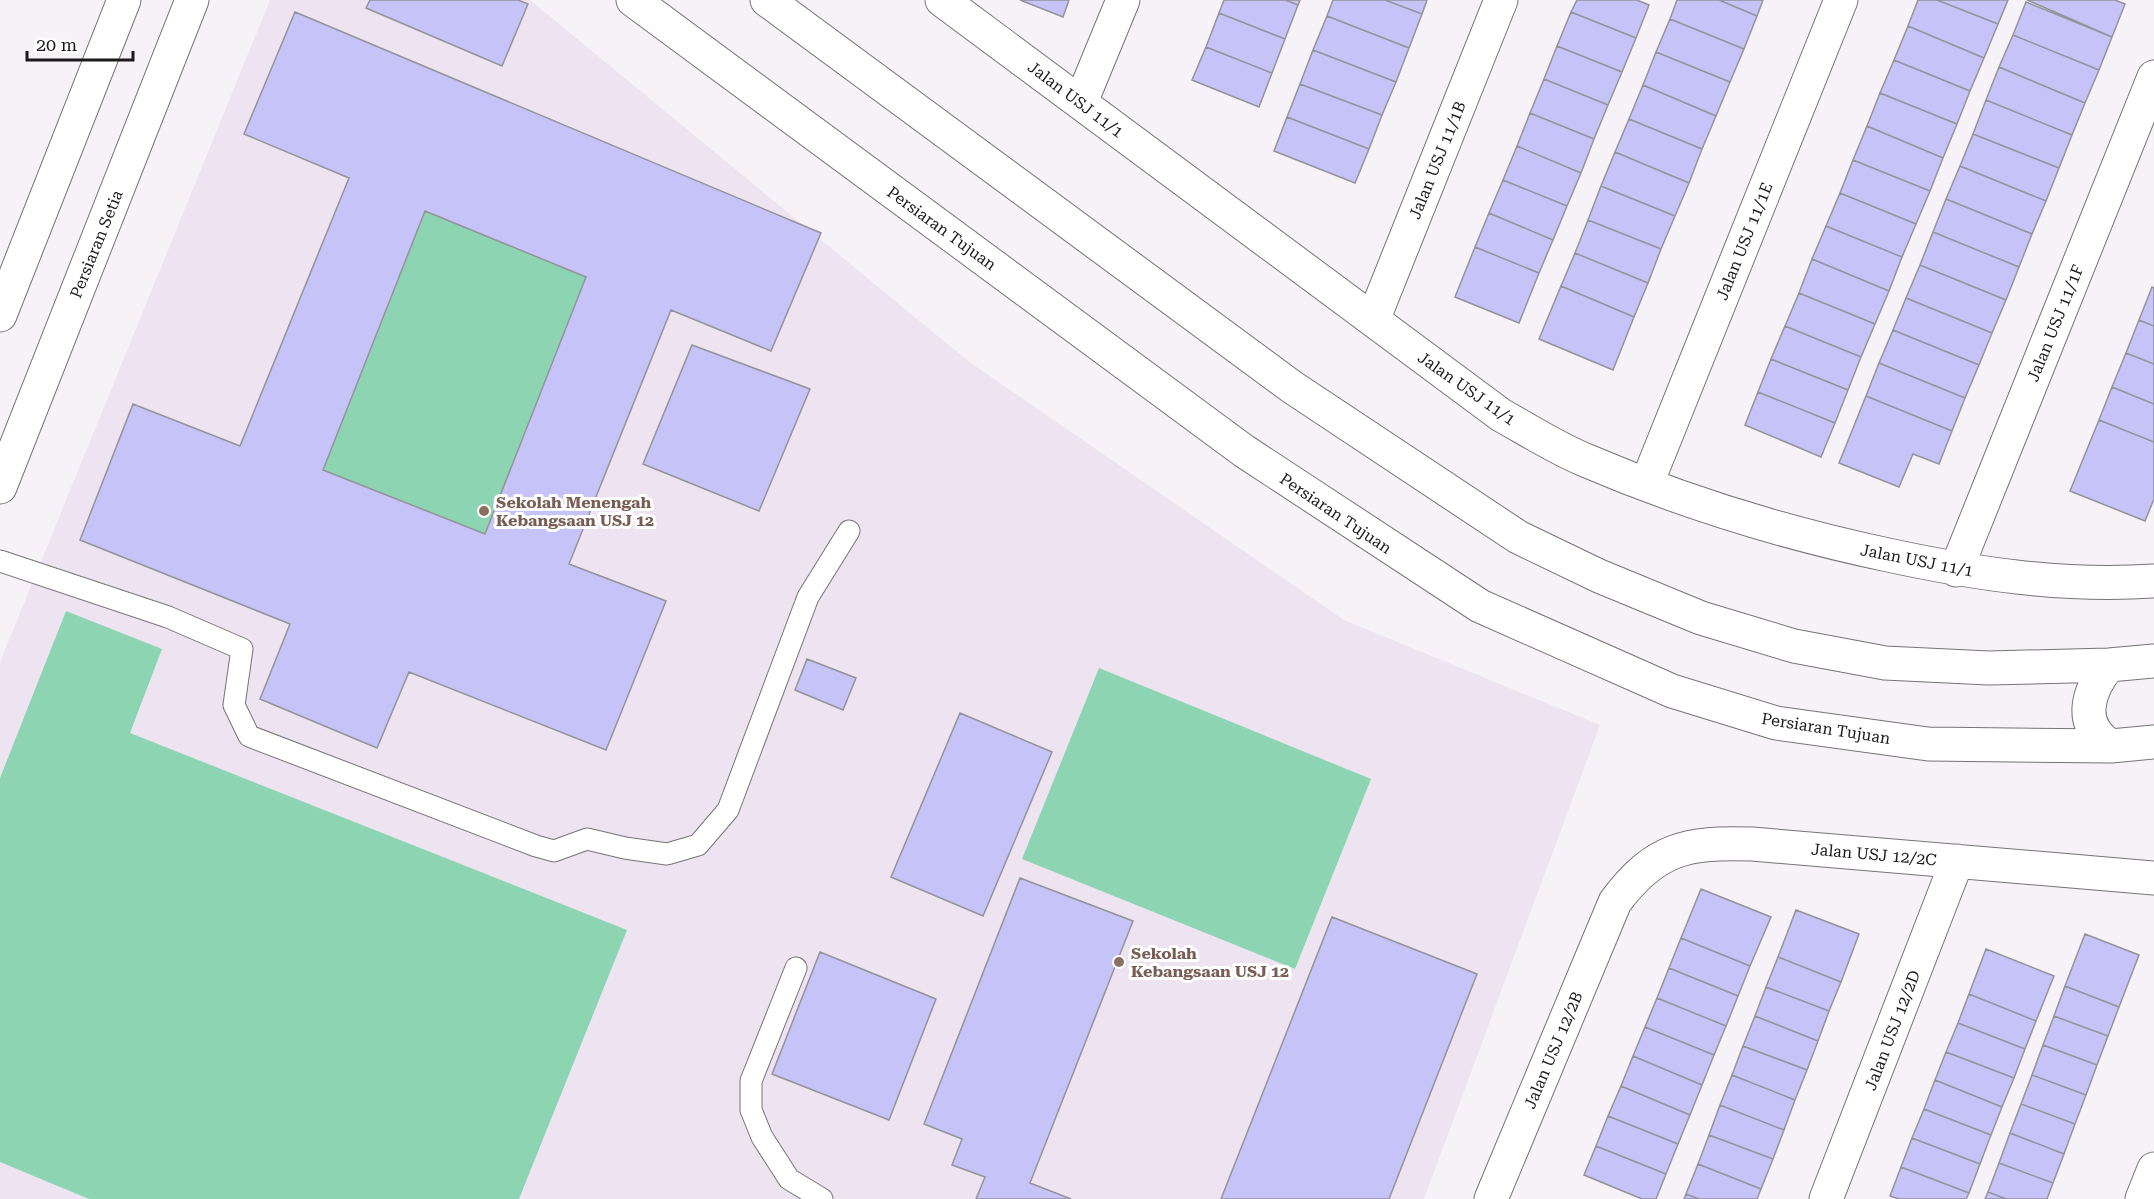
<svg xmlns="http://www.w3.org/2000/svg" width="2154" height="1199" viewBox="0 0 2154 1199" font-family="'Roboto Serif',serif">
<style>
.built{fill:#eee4f1}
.green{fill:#8dd4b2}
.building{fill:#c6c3f9;stroke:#93939a;stroke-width:1.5;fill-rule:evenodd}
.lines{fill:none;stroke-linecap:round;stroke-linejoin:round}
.service-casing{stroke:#777378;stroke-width:23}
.minor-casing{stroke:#777378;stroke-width:35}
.secondary-casing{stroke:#777378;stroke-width:35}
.service{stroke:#fff;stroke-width:21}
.minor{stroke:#fff;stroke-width:33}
.secondary{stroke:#fff;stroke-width:33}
.education-dot{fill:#8d6e63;stroke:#fff;stroke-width:2}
.labels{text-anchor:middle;stroke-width:6;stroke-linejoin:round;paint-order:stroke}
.street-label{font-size:16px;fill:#1b191b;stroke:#fff}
.education-label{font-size:16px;font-weight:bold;fill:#785e54;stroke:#fff;text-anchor:start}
</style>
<rect width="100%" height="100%" fill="#f7f2f8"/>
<path class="built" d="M 270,0 L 530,0 L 968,361 L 1344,620 L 1600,725 L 1424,1199 L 0,1199 L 0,662 Z"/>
<path class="green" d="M 425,211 L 586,277 L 485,534 L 323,470 Z
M 66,611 L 162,649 L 130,733 L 627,930 L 519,1199 L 89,1199 L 0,1162 L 0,778 Z
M 1099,668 L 1371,779 L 1295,969 L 1022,859 Z"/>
<path class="building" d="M 370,0 L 518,0 L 528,4 L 502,66 L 366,8 Z
M 1020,0 L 1069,0 L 1063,17 Z
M 1224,0 L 1285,0 L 1298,5 L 1285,39 L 1219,13 Z
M 1285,0 L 1300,0 L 1298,5 Z
M 1333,0 L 1385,0 L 1422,14 L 1409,48 L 1327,16 Z
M 1385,0 L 1427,0 L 1422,14 Z
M 1577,0 L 1637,0 L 1649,5 L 1636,38 L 1571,12 Z
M 1677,0 L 1719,0 L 1757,16 L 1744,49 L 1670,19 Z
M 1719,0 L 1763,0 L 1757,16 Z
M 1918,0 L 1937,0 L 1998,24 L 1984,58 L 1908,26 Z
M 1937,0 L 2008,0 L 1998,24 Z
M 2027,0 L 2115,0 L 2125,4 L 2112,37 Z
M 2026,2 L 2112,37 L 2099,70 L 2013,35 Z
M 295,12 L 821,233 L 771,351 L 671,310 L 569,564 L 666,601 L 606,750 L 409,672 L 377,748 L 260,699 L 290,624 L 80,540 L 133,404 L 240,446 L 349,178 L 244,134 ZM 425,211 L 586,277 L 485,534 L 323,470 Z
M 1571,12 L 1636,38 L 1622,72 L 1557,46 Z
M 1219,13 L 1285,39 L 1272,73 L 1206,47 Z
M 1327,16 L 1409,48 L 1396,82 L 1313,50 Z
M 1670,19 L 1744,49 L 1730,82 L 1656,52 Z
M 1908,26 L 1984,58 L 1970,91 L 1894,60 Z
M 2013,35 L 2099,70 L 2085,103 L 1999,67 Z
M 1557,46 L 1622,72 L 1608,105 L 1544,79 Z
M 1206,47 L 1272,73 L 1259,107 L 1192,80 Z
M 1313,50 L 1396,82 L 1382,115 L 1300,84 Z
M 1656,52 L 1730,82 L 1716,116 L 1643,85 Z
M 1894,60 L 1970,91 L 1957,124 L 1880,93 Z
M 1999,67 L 2085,103 L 2072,135 L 1986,100 Z
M 1544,79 L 1608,105 L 1594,139 L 1530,113 Z
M 1300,84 L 1382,115 L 1369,149 L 1287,117 Z
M 1643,85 L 1716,116 L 1702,149 L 1629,119 Z
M 1880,93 L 1957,124 L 1943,158 L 1867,126 Z
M 1986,100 L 2072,135 L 2059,168 L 1973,134 Z
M 1530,113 L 1594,139 L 1581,173 L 1517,146 Z
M 1287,117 L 1369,149 L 1355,183 L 1274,151 Z
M 1629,119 L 1702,149 L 1689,183 L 1615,152 Z
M 1867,126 L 1943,158 L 1930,191 L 1853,160 Z
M 1973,134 L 2059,168 L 2046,201 L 1960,166 Z
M 1517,146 L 1581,173 L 1567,206 L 1503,180 Z
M 1615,152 L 1689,183 L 1675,216 L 1601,186 Z
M 1853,160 L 1930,191 L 1916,224 L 1840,193 Z
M 1960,166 L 2046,201 L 2032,234 L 1946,199 Z
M 1503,180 L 1567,206 L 1553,240 L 1489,213 Z
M 1601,186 L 1675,216 L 1661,249 L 1588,220 Z
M 1840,193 L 1916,224 L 1902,257 L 1826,226 Z
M 1946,199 L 2032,234 L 2019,267 L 1933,232 Z
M 1489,213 L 1553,240 L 1539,273 L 1475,247 Z
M 1588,220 L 1661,249 L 1648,283 L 1575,253 Z
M 1826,226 L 1902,257 L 1889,291 L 1812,259 Z
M 1933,232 L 2019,267 L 2006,300 L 1920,265 Z
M 1475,247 L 1539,273 L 1519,323 L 1455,297 Z
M 1575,253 L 1648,283 L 1634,317 L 1561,286 Z
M 1812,259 L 1889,291 L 1875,324 L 1799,293 Z
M 1920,265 L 2006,300 L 1992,333 L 1906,298 Z
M 1561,286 L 1634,317 L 1613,370 L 1539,339 Z
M 2152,287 L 2154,288 L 2154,326 L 2139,320 Z
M 1799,293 L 1875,324 L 1861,357 L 1785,326 Z
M 1906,298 L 1992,333 L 1979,365 L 1893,330 Z
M 2139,320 L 2154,326 L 2154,364 L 2126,353 Z
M 1785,326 L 1861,357 L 1848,390 L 1771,359 Z
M 1893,330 L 1979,365 L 1965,398 L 1879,363 Z
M 692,345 L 810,389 L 759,511 L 643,464 Z
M 2126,353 L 2154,364 L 2154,404 L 2112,387 Z
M 1771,359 L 1848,390 L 1835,423 L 1758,392 Z
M 1879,363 L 1965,398 L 1952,431 L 1866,396 Z
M 2112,387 L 2154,404 L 2154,442 L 2099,420 Z
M 1758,392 L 1835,423 L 1821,457 L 1745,425 Z
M 1866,396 L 1952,431 L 1939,464 L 1913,454 L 1899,487 L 1839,463 Z
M 2099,420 L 2154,442 L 2154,499 L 2145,521 L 2070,491 Z
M 807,659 L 856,678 L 843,710 L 795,690 Z
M 960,713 L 1052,752 L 983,916 L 891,877 Z
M 1020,878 L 1133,921 L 1030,1183 L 1071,1199 L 976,1199 L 985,1177 L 952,1165 L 962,1139 L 924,1124 Z
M 1701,889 L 1771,917 L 1750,966 L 1681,938 Z
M 1796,910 L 1859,934 L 1841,982 L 1778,957 Z
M 1332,917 L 1477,974 L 1389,1199 L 1221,1199 Z
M 2085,934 L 2139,955 L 2119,1007 L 2065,986 Z
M 1681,938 L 1750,966 L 1738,996 L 1669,968 Z
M 1986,949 L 2054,976 L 2036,1021 L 1969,994 Z
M 820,952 L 936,999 L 889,1120 L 772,1074 Z
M 1778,957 L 1841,982 L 1829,1011 L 1766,987 Z
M 1669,968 L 1738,996 L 1726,1026 L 1657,998 Z
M 2065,986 L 2119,1007 L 2108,1036 L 2054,1016 Z
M 1766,987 L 1829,1011 L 1818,1041 L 1755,1016 Z
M 1969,994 L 2036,1021 L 2025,1049 L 1958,1023 Z
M 1657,998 L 1726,1026 L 1714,1055 L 1645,1027 Z
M 1755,1016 L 1818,1041 L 1807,1070 L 1743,1046 Z
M 2054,1016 L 2108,1036 L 2097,1065 L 2043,1045 Z
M 1958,1023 L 2025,1049 L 2014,1078 L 1946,1052 Z
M 1645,1027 L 1714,1055 L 1702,1085 L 1633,1056 Z
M 2043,1045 L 2097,1065 L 2086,1095 L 2032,1075 Z
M 1743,1046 L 1807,1070 L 1795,1100 L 1732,1075 Z
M 1946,1052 L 2014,1078 L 2002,1107 L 1935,1080 Z
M 1633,1056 L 1702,1085 L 1690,1115 L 1621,1086 Z
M 1732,1075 L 1795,1100 L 1784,1130 L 1720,1105 Z
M 2032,1075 L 2086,1095 L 2075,1124 L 2021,1104 Z
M 1935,1080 L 2002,1107 L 1991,1135 L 1924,1109 Z
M 1621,1086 L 1690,1115 L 1678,1144 L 1608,1116 Z
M 2021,1104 L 2075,1124 L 2064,1154 L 2010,1133 Z
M 1720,1105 L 1784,1130 L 1773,1159 L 1709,1135 Z
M 1924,1109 L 1991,1135 L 1980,1164 L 1912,1138 Z
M 1608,1116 L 1678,1144 L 1666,1174 L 1596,1146 Z
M 2010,1133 L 2064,1154 L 2053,1183 L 1999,1163 Z
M 1709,1135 L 1773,1159 L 1761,1189 L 1698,1164 Z
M 1912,1138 L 1980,1164 L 1969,1193 L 1901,1167 Z
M 1596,1146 L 1666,1174 L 1656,1199 L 1642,1199 L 1584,1175 Z
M 1999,1163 L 2053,1183 L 2047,1199 L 2006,1199 L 1988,1192 Z
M 1698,1164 L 1761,1189 L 1757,1199 L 1699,1199 L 1686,1194 Z
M 1901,1167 L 1969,1193 L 1966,1199 L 1899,1199 L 1890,1196 Z
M 1988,1192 L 2006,1199 L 1985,1199 Z
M 1686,1194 L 1699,1199 L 1684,1199 Z"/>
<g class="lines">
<g class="service-casing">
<path id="service" d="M 0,561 L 168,617 L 242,649 L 234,705 L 249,736 L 536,846 L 554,851 L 587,839 L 625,848 L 667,854 L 698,845 L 728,810 L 808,597 L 849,531
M 796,968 L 751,1081 L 751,1110 L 762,1137 L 789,1179 L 822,1199"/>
</g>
<g class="minor-casing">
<path id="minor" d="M 942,0 L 1501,415 C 1528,430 1556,448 1585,460 C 1683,502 1784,533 1888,555 C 1976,574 2063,587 2154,581
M 1081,102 L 1123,0
M 1373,320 L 1501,0
M 1647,483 L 1841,0
M 1956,570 L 2154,77
M 1491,1199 L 1615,902 C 1655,848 1687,842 1752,844 L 2154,878
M 1826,1199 L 1957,861
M 2142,1199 L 2154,1169"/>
</g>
<g class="secondary-casing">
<path id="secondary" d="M 633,0 L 1244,451 L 1480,606 L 1672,691 L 1776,723 L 1928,744 L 2111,746 L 2154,742
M 767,0 L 1292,387 L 1518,537 L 1599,576 L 1701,618 L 1794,646 L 1885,663 L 1989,668 L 2109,665 L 2154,661
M 0,315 L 124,0
M 0,487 L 192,0
M 2109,665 C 2087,691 2077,726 2111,746"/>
</g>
<use href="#service" class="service"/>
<use href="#minor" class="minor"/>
<use href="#secondary" class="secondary"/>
</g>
<g class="education-dot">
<circle cx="484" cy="511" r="6"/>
<circle cx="1119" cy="962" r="6"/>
</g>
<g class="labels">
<g class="street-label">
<text transform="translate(1076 99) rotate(37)" y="6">Jalan USJ 11/1</text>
<text transform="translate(1437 160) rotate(-68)" y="6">Jalan USJ 11/1B</text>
<text transform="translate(942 228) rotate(36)" y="6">Persiaran Tujuan</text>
<text transform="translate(1744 241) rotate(-68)" y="6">Jalan USJ 11/1E</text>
<text transform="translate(96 244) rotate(-68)" y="6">Persiaran Setia</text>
<text transform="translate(2055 323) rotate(-68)" y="6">Jalan USJ 11/1F</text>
<text transform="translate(1467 388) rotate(35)" y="6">Jalan USJ 11/1</text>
<text transform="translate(1336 513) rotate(34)" y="6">Persiaran Tujuan</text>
<text transform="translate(1917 560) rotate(11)" y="6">Jalan USJ 11/1</text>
<text transform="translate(1826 728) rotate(9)" y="6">Persiaran Tujuan</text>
<text transform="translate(1874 854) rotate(5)" y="6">Jalan USJ 12/2C</text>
<text transform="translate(1892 1030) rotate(-69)" y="6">Jalan USJ 12/2D</text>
<text transform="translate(1553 1050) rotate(-67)" y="6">Jalan USJ 12/2B</text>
</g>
<g class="education-label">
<text x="496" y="508">Sekolah Menengah<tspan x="496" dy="18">Kebangsaan USJ 12</tspan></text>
<text x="1131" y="959">Sekolah<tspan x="1131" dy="18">Kebangsaan USJ 12</tspan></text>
</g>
</g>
<path d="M27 51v9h106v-9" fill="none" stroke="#1b191b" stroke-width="3"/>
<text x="36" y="51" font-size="18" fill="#1b191b" stroke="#ffffff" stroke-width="4.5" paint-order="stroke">20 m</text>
</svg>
